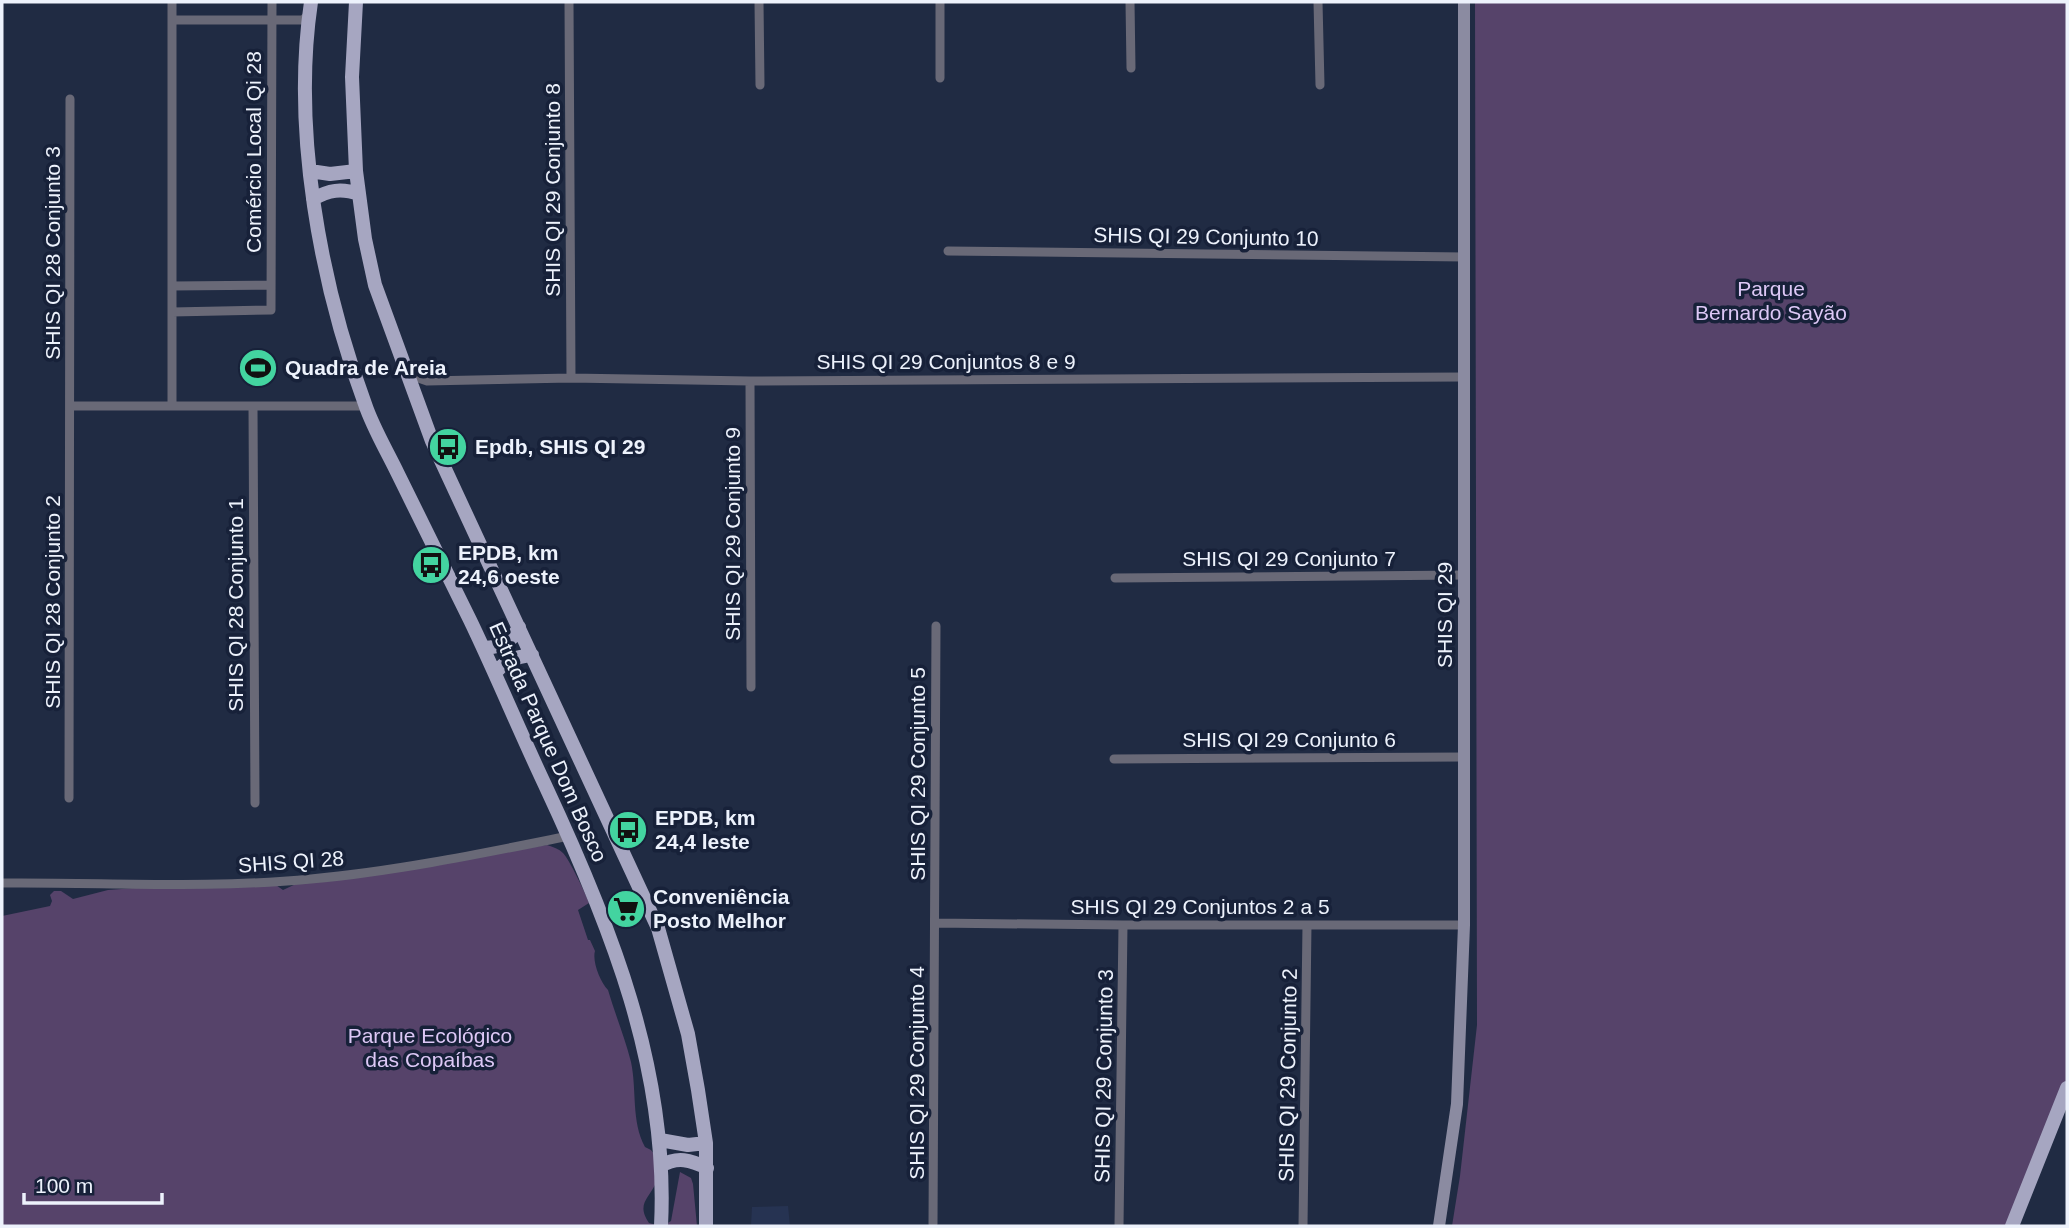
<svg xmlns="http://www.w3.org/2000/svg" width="2069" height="1228" viewBox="0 0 2069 1228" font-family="Arial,sans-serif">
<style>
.built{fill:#263352}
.green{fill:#56436a}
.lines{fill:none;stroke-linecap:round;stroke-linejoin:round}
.street{stroke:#696977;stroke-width:9}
.secondary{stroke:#8b8ba1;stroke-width:12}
.primary{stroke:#a6a6c1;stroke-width:14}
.labels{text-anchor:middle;stroke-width:7;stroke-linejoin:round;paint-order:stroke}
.street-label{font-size:21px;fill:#edf2fc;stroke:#172139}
.park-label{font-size:21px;fill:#ddc8f6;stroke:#172139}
.poi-label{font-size:21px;font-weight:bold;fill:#edf2fc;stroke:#172139;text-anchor:start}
</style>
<rect width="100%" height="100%" fill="#202b43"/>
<path class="built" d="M 788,1206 L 790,1226 L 751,1226 L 752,1207 Z"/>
<path class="green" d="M 1475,2 L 2067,2 L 2067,1096 L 2015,1226 L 1452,1226 L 1460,1176 L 1477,1025 Z
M 547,845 C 553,847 559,849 563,853 C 569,859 586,894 589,903 L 578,910 L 588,940 L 590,940 L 595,951 C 592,961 600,982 608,990 C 615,1014 625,1038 631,1062 C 637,1090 631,1121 645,1147 L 651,1150 L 659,1161 C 658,1168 658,1178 655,1185 C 647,1200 637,1205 649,1223 C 657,1225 664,1226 671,1221 L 680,1172 L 691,1178 L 693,1184 L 697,1226 L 2,1226 L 2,916 L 50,906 L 52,901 L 50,895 L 54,891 L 61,891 L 73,899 L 108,890 L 189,884 L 273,883 L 283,890 L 298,883 Z"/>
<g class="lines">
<path class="street" d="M 172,2 L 172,406
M 569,2 L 571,378
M 759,2 L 760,85
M 1130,2 L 1131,68
M 1318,2 L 1320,85
M 172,20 L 303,20 L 309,14
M 940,78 L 940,2
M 948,251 L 1465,257
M 172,286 L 271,285
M 172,312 L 271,310 L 272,2
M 407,374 L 427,381 L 571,378 L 750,381 L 1464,377
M 750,381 L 751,687
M 71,406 L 365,406
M 253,406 L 255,803
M 1115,578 L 1464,575
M 1114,759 L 1464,757
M 69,798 L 70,99
M 2,883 C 105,882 208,889 311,879 C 398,871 484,853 569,836
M 935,923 L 1123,925 L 1464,925
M 933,1224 L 936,626
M 1119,1226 L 1123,925
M 1303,1226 L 1307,925"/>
<path class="secondary" d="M 1439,1226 L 1457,1104 L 1464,925 L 1464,2"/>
<path class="primary" d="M 311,2 C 292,130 320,283 365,404 C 373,428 387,451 398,474 C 422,522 446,571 470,620 C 496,674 519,730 545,785 C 610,924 669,1070 661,1226
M 356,2 L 352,77 L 356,171 L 365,239 L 375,285 L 432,441 L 658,928 L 688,1034 L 698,1090 L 706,1143 L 706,1226
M 310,171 L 330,174 L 356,171
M 313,199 C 329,190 341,188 359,194
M 484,648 C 501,647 511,643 519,627
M 495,673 C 506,660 515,657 532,655
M 660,1140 L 688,1145 L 706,1143
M 661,1166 C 677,1156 691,1160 707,1168
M 2012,1226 L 2067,1088"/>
</g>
<defs>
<g id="stadium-disc" transform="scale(2.0125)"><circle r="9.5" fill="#43d4a0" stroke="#172139"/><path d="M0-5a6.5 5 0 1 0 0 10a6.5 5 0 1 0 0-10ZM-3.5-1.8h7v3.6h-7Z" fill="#111"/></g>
<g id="bus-disc" transform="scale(2.0125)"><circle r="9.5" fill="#43d4a0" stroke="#172139"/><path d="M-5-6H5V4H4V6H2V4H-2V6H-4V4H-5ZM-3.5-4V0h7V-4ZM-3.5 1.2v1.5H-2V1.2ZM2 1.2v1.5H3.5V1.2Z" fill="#111"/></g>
<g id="supermarket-disc" transform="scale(2.0125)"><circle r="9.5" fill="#43d4a0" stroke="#172139"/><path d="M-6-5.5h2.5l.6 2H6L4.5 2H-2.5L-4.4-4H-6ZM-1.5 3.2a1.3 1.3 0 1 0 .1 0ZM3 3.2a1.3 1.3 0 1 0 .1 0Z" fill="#111"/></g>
</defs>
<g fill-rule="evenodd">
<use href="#stadium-disc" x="258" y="368"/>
<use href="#bus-disc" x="448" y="447"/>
<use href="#bus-disc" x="431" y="565"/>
<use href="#bus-disc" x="628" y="830"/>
<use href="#supermarket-disc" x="626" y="909"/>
</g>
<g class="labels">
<g class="street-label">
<text transform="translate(254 152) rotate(-90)" y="7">Comércio Local Qi 28</text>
<text transform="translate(553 190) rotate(-90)" y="7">SHIS QI 29 Conjunto 8</text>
<text transform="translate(1206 237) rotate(1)" y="7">SHIS QI 29 Conjunto 10</text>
<text transform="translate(53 253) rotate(-90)" y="7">SHIS QI 28 Conjunto 3</text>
<text x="946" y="369">SHIS QI 29 Conjuntos 8 e 9</text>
<text transform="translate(733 534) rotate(-90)" y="7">SHIS QI 29 Conjunto 9</text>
<text x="1289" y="566">SHIS QI 29 Conjunto 7</text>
<text transform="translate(53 602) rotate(-90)" y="7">SHIS QI 28 Conjunto 2</text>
<text transform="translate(236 605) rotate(-90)" y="7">SHIS QI 28 Conjunto 1</text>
<text transform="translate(1445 615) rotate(-90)" y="7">SHIS QI 29</text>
<text x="1289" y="747">SHIS QI 29 Conjunto 6</text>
<text transform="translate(548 742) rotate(66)" y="7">Estrada Parque Dom Bosco</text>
<text transform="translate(918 774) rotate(-90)" y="7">SHIS QI 29 Conjunto 5</text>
<text transform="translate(291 862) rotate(-4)" y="7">SHIS QI 28</text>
<text x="1200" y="914">SHIS QI 29 Conjuntos 2 a 5</text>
<text transform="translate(917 1073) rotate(-90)" y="7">SHIS QI 29 Conjunto 4</text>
<text transform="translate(1288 1075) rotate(-89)" y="7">SHIS QI 29 Conjunto 2</text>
<text transform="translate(1104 1076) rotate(-89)" y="7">SHIS QI 29 Conjunto 3</text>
</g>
<g class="park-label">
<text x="1771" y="296">Parque<tspan x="1771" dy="24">Bernardo Sayão</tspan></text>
<text x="430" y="1043">Parque Ecológico<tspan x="430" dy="24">das Copaíbas</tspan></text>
</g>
<g class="poi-label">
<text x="285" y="375">Quadra de Areia</text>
<text x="475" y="454">Epdb, SHIS QI 29</text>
<text x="458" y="560">EPDB, km<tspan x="458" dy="24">24,6 oeste</tspan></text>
<text x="655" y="825">EPDB, km<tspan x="655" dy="24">24,4 leste</tspan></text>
<text x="653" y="904">Conveniência<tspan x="653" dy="24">Posto Melhor</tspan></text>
</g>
</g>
<rect width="2069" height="1228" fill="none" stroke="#edf2fc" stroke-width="7"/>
<path d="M24 1193v10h138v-10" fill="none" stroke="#edf2fc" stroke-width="3.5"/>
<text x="35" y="1193" font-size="21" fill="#edf2fc" stroke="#172139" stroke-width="5" paint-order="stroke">100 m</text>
</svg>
